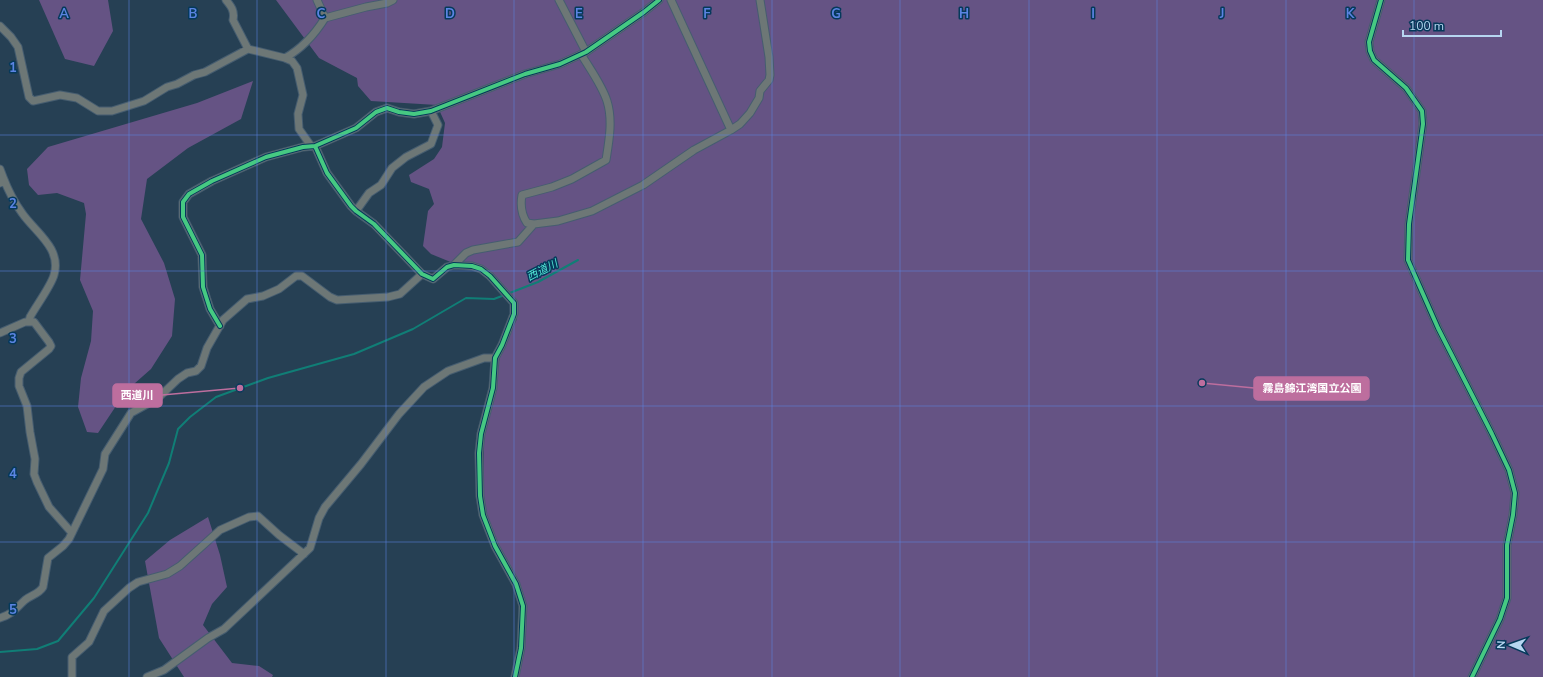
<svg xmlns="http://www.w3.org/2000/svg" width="1543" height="677" viewBox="0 0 1543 677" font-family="'Nunito Sans','Noto Sans JP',sans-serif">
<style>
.green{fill:#655384}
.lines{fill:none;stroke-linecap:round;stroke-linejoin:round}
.stream{stroke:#107e76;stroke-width:2}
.street-casing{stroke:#465d70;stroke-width:9}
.street{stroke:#6d7776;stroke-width:7}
.cycleway-casing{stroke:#05395b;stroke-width:6}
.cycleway{stroke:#46c982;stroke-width:4}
.grid{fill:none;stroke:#5b84e2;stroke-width:1;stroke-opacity:0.55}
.labels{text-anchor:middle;stroke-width:3;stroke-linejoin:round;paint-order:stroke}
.water-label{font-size:11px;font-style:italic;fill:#4fe0d1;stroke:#05395b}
.grid-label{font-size:13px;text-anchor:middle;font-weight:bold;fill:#5b84e2;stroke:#05395b;stroke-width:3;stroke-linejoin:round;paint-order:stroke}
.leader{fill:none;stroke:#bd6e9e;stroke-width:1.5}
.callout-dot{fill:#bd6e9e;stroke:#05395b;stroke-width:1.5}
.callout{fill:#bd6e9e;stroke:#bd6e9e;stroke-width:1.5}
.callout-label{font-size:11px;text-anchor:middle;font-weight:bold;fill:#fff}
</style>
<rect width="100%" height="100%" fill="#264054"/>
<path class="green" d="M 39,0 L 108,0 L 113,31 L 94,66 L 65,59 Z
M 276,0 L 1543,0 L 1543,677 L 516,677 L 526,609 L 493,537 L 483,505 L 484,436 L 501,351 L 517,319 L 515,304 L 504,286 L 488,271 L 471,262 L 453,263 L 431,254 L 423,246 L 428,211 L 434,204 L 429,189 L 411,182 L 409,175 L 434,159 L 442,147 L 445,123 L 437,105 L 371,101 L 358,86 L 357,78 L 319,58 Z
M 253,81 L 241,119 L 188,148 L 147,179 L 141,219 L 164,263 L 175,299 L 172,336 L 151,369 L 126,391 L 98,433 L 87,432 L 78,407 L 81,378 L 91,341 L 93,311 L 80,280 L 86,214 L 84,203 L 57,193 L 38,195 L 29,185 L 27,169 L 48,147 L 197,103 Z
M 208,517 L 220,555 L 227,587 L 212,604 L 203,625 L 232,663 L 259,666 L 273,675 L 272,677 L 184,677 L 159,638 L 145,561 L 170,540 Z"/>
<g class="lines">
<path class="stream" d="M 0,652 L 37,649 L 58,641 L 94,598 L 148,513 L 169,463 L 178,429 L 190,417 L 216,397 L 268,378 L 354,354 L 413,329 L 466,298 L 494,299 L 538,282 L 578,260"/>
<g class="street-casing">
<path id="street" d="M 226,0 C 231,6 235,11 233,20 L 248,49
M 317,0 L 325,18
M 559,0 L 586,52
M 671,0 L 731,130
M 1381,0 L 1369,42 L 1370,51 L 1374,60 L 1406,88 L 1422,111 L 1423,124 L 1409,224 L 1408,260 L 1438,328 L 1492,434 L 1509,470 L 1515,493 L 1513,515 L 1507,545 L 1507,598 L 1500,619 L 1472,677
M 0,26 L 11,37 L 18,47 L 29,97 L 33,101 L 60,95 L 77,98 L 98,111 L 112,111 L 144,101 L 167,87 L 177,84 L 194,75 L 205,72 L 248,49 L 285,58 L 292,61 L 297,68 L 303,95 L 298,114 L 299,129 L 311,146
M 285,58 C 301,49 315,34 325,18 L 366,7 L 387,3 L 393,0
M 315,146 L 327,173 L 351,206 L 356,211 L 374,224 L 422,274 L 433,279 L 447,267 L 454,265 L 472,266 L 481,269 L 490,276 L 514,303 L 514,314 L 502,345 L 495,358 L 493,388 L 481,434 L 479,453 L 480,496 L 483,515 L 495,546 L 516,584 L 523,606 L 521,648 L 515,677
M 0,169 L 3,177 L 0,183
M 3,177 C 8,190 14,202 22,213 C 35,232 62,248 54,275 C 51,286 36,306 30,317 L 29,321
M 356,211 L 369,193 L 381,185 L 392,168 L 406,157 L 431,144 L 438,125 L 431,111
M 534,224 L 527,223 C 521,214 520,206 522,195 L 552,187 L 572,179 L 606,160 C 609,141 613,120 607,101 C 602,85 590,69 581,54
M 454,265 L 466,253 L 473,250 L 518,242 L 534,224 L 558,221 L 592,211 L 643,185 L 694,150 L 731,130 L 740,124 L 750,113 L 759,98 L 760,91 L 769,80 L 770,75 L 769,57 L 760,0
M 220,326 L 210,309 L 203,287 L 202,255 L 183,217 L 183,202 L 189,194 L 212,181 L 266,157 L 303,147 L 315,146 L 356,128 L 376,112 L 387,108 L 399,112 L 414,114 L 431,111 L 525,74 L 560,64 L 586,52 L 644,12 L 659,0
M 0,333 L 25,322 L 34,322 L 49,342 L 51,346 L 49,349 L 21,372 L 19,378 L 19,386 L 27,406 L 30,432 L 35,459 L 34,474 L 37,482 L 49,507 L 72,533
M 0,618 C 13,614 16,608 25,600 C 31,595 39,594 43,587 L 48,558 L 63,546 L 69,539 L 103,469 L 105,454 L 131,413 L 158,398 L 178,379 L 187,373 L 196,371 L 201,366 L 207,348 L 223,320 L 247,299 L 263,296 L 279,289 L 296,276 L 302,276 L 330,297 L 337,300 L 388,297 L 400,294 L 422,274
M 72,677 L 72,657 L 89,642 L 104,611 L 129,588 L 138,582 L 167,574 L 180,566 L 220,530 L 249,517 L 258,516 L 279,535 L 304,554
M 147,677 L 164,670 L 208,638 L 224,629 L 310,548 L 319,518 L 325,507 L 361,464 L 399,414 L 424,387 L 448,371 L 484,358 L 495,358"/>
</g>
<use href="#street" class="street"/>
<g class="cycleway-casing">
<path id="cycleway" d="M 1381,0 L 1369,42 L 1370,51 L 1374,60 L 1406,88 L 1422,111 L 1423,124 L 1409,224 L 1408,260 L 1438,328 L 1492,434 L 1509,470 L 1515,493 L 1513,515 L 1507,545 L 1507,598 L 1500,619 L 1472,677
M 315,146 L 327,173 L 351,206 L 356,211 L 374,224 L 422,274 L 433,279 L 447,267 L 454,265 L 472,266 L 481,269 L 490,276 L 514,303 L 514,314 L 502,345 L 495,358 L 493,388 L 481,434 L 479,453 L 480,496 L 483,515 L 495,546 L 516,584 L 523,606 L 521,648 L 515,677
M 220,326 L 210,309 L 203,287 L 202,255 L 183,217 L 183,202 L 189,194 L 212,181 L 266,157 L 303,147 L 315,146 L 356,128 L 376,112 L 387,108 L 399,112 L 414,114 L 431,111 L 525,74 L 560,64 L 586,52 L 644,12 L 659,0"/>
</g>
<use href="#cycleway" class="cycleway"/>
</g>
<path class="grid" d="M 129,0 L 129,677M 257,0 L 257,677M 386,0 L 386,677M 514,0 L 514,677M 643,0 L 643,677M 772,0 L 772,677M 900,0 L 900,677M 1029,0 L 1029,677M 1157,0 L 1157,677M 1286,0 L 1286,677M 1414,0 L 1414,677M 0,135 L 1543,135M 0,271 L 1543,271M 0,406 L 1543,406M 0,542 L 1543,542"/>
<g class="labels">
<g class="water-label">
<text transform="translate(542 270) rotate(-27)" y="4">西道川</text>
</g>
</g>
<g class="grid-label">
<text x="64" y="18">A</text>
<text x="193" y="18">B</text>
<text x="321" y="18">C</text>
<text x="450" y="18">D</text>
<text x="579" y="18">E</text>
<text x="707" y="18">F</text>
<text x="836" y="18">G</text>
<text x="964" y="18">H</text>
<text x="1093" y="18">I</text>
<text x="1222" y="18">J</text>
<text x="1350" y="18">K</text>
<text x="13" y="72">1</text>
<text x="13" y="208">2</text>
<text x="13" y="343">3</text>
<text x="13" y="478">4</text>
<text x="13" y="614">5</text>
</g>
<path class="leader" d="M1202 383L1254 388M240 388L162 395"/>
<g class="callout-dot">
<circle cx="1202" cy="383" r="4"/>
<circle cx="240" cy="388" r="4"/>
</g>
<g class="callout">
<rect x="1254" y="377" width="115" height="23" rx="4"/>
<rect x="113" y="384" width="49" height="23" rx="4"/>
</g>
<g class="callout-label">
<text x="1312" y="392">霧島錦江湾国立公園</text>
<text x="137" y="399">西道川</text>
</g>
<g transform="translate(1511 645) rotate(272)" stroke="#05395b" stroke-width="3" paint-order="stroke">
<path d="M0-3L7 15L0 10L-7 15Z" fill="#b7d6f1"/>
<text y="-6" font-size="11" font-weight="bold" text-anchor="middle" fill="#b7d6f1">N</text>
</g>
<path d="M1403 30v6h98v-6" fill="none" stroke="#b7d6f1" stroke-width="2"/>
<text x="1409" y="30" font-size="12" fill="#b7d6f1" stroke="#05395b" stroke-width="3" paint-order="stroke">100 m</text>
</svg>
